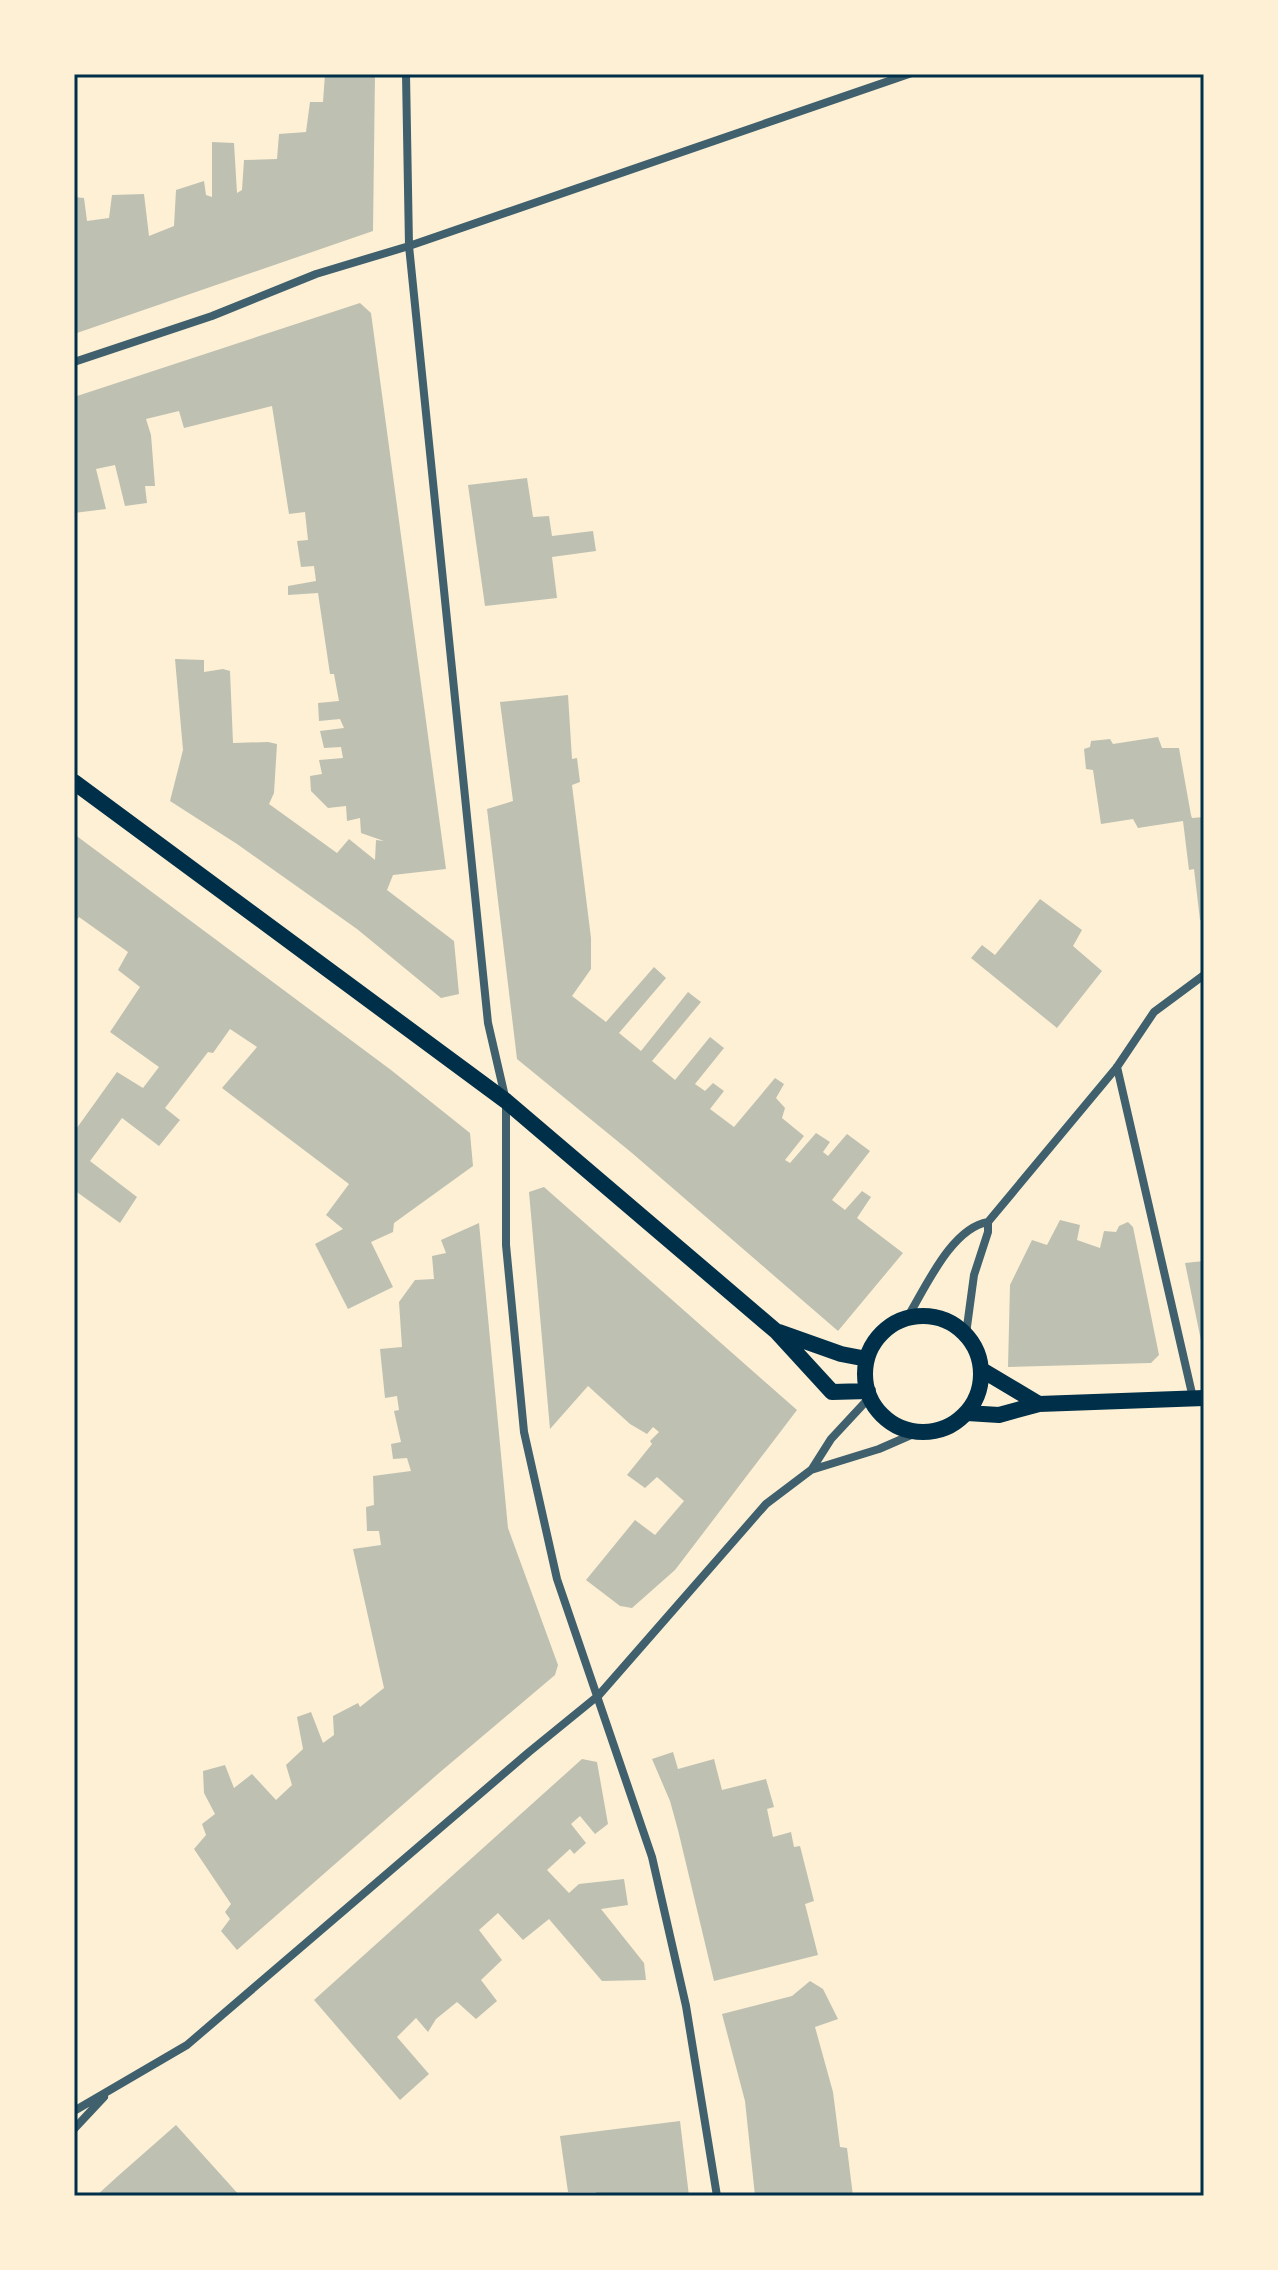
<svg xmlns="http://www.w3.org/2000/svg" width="1278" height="2270" viewBox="0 0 1278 2270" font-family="'Work Sans',sans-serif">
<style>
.building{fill:#bec0b2}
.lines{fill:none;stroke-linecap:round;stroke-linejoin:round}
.minor{stroke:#3f606c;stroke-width:8}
.secondary{stroke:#003049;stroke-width:16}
.neatline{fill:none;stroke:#003049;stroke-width:3}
</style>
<rect width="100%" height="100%" fill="#fdf0d5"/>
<path class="building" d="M 325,74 L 375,74 L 373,231 L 74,334 L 74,197 L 84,198 L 87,221 L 109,218 L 112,195 L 144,194 L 149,236 L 174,226 L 176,190 L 204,181 L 206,195 L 212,197 L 212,142 L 234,143 L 237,193 L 242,190 L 244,160 L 277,159 L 279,134 L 306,132 L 310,102 L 323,102 Z
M 360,303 L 371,313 L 446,869 L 393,875 L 387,890 L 454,941 L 459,994 L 441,998 L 357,929 L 237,844 L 170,801 L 183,750 L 175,659 L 204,660 L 204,672 L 223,669 L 230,671 L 233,743 L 268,742 L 277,744 L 274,793 L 269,804 L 337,853 L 349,839 L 375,860 L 376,840 L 384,841 L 361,833 L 360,818 L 347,821 L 346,806 L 328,808 L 311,791 L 310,776 L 322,774 L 319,760 L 343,758 L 341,747 L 324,748 L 320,731 L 344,728 L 340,719 L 319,721 L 318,703 L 339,701 L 334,674 L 330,674 L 318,593 L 288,595 L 288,586 L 316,581 L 314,566 L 301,567 L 297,541 L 308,540 L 305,512 L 289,514 L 272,406 L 184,428 L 179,411 L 146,419 L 151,435 L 155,486 L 145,486 L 147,503 L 125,506 L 115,465 L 96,469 L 106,509 L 74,513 L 74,397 Z
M 527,478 L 533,517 L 549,516 L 552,536 L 593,531 L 596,551 L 552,557 L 557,598 L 485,606 L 468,485 Z
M 568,695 L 572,759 L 577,758 L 580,782 L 572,785 L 591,938 L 591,969 L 572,996 L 606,1022 L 654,967 L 666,978 L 619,1033 L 641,1051 L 688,992 L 701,1002 L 652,1061 L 675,1080 L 710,1037 L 724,1048 L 695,1084 L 705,1091 L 713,1083 L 724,1091 L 710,1109 L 734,1127 L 775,1078 L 784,1084 L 776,1098 L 785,1108 L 782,1118 L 804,1136 L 785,1160 L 790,1163 L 816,1133 L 830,1142 L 823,1152 L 828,1156 L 847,1134 L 870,1151 L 832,1200 L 845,1210 L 862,1191 L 871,1197 L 857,1218 L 903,1253 L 838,1331 L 632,1153 L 517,1059 L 487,809 L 513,801 L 500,702 Z
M 1158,737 L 1162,748 L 1179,748 L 1191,815 L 1192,818 L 1204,817 L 1204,920 L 1200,920 L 1194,869 L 1189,870 L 1183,821 L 1138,828 L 1133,819 L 1101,824 L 1093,770 L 1086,769 L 1084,749 L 1090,747 L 1091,741 L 1110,739 L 1113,744 Z
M 74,834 L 391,1070 L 470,1133 L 473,1166 L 394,1223 L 393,1232 L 371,1242 L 393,1287 L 348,1309 L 315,1244 L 343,1229 L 326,1215 L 349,1184 L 222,1088 L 257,1047 L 230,1029 L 213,1053 L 208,1052 L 165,1108 L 180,1120 L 159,1146 L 122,1118 L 90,1161 L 137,1197 L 120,1223 L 74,1190 L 74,1132 L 117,1072 L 143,1088 L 159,1067 L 110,1032 L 140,987 L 118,970 L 128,952 L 79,917 L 74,924 Z
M 1040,899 L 1082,930 L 1073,946 L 1102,971 L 1057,1028 L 971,958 L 982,945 L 995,955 Z
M 544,1187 L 797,1410 L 675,1570 L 632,1608 L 620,1606 L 586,1580 L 635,1520 L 655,1535 L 684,1501 L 657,1477 L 645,1488 L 627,1475 L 652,1444 L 650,1441 L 659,1432 L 653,1427 L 647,1434 L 630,1424 L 588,1386 L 550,1429 L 529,1192 Z
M 1060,1220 L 1080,1225 L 1077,1240 L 1100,1248 L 1104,1231 L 1116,1232 L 1119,1226 L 1128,1222 L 1133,1227 L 1159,1355 L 1151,1363 L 1008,1367 L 1010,1285 L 1032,1240 L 1047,1245 Z
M 479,1223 L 508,1528 L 558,1665 L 555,1675 L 439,1773 L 237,1950 L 221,1931 L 230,1919 L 225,1912 L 231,1904 L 194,1849 L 206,1835 L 202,1824 L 215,1814 L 204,1793 L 203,1771 L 225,1765 L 234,1788 L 252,1774 L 276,1800 L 292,1785 L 286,1765 L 303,1749 L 297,1717 L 311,1712 L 323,1743 L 334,1735 L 333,1716 L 358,1703 L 360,1707 L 384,1688 L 353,1549 L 381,1545 L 379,1531 L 367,1531 L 366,1507 L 374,1505 L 373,1476 L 411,1471 L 407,1458 L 393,1459 L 391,1444 L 401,1442 L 394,1411 L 399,1410 L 397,1396 L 385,1398 L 380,1349 L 402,1347 L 399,1302 L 415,1280 L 434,1279 L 432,1256 L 446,1253 L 441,1240 Z
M 1204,1261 L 1204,1350 L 1203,1350 L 1185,1263 Z
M 673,1752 L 678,1769 L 714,1759 L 722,1790 L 766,1779 L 774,1807 L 767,1809 L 773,1837 L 791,1832 L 794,1847 L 800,1846 L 814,1901 L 805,1904 L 818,1955 L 714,1981 L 678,1830 L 670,1801 L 652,1759 Z
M 582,1759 L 597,1762 L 608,1824 L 595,1834 L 580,1816 L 571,1824 L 586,1843 L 574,1854 L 570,1849 L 547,1870 L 569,1893 L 579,1884 L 624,1879 L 628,1905 L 601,1909 L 644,1963 L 646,1980 L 602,1981 L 549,1919 L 523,1940 L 498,1913 L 479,1930 L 502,1960 L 481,1980 L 497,2001 L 476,2019 L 457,2002 L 436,2019 L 428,2032 L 416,2018 L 397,2037 L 429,2074 L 400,2100 L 314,2000 Z
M 810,1981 L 823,1989 L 838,2019 L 815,2027 L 833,2092 L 840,2147 L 847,2148 L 853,2196 L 755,2196 L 745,2101 L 722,2014 L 792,1996 Z
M 680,2121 L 689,2196 L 597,2196 L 596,2192 L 568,2192 L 560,2136 Z
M 176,2125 L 240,2196 L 96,2196 L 118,2176 Z"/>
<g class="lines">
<path class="minor" d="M 406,74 L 409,246 L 488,1023 L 506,1101 L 506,1245 L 524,1432 L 557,1579 L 652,1857 L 686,2006 L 717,2196
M 74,362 L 212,316 L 316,274 L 409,246 L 909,74
M 1117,1067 L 1193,1398
M 907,1318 C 925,1289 951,1228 988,1222 L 1117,1067 L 1154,1012 L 1204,975
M 966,1334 L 974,1275 L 988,1232 L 988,1222
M 812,1469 L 831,1439 L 870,1397
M 74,2111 L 187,2045 L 529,1752 L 599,1695 L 766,1504 L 811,1470 L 879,1449 L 918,1432
M 74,2129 L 104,2097"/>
<path class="secondary" d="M 74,782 L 506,1101 L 777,1332 L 832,1392 L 868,1391
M865 1374a58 58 0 1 1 116 0a58 58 0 1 1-116 0Z
M 779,1332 L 841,1354 L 867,1359
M 982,1370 L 1039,1404
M 967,1413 L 999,1415 L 1039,1404 L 1204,1398"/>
</g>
<rect width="1278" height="2270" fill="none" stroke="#fdf0d5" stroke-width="152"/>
<rect x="76" y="76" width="1126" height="2118" class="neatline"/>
</svg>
